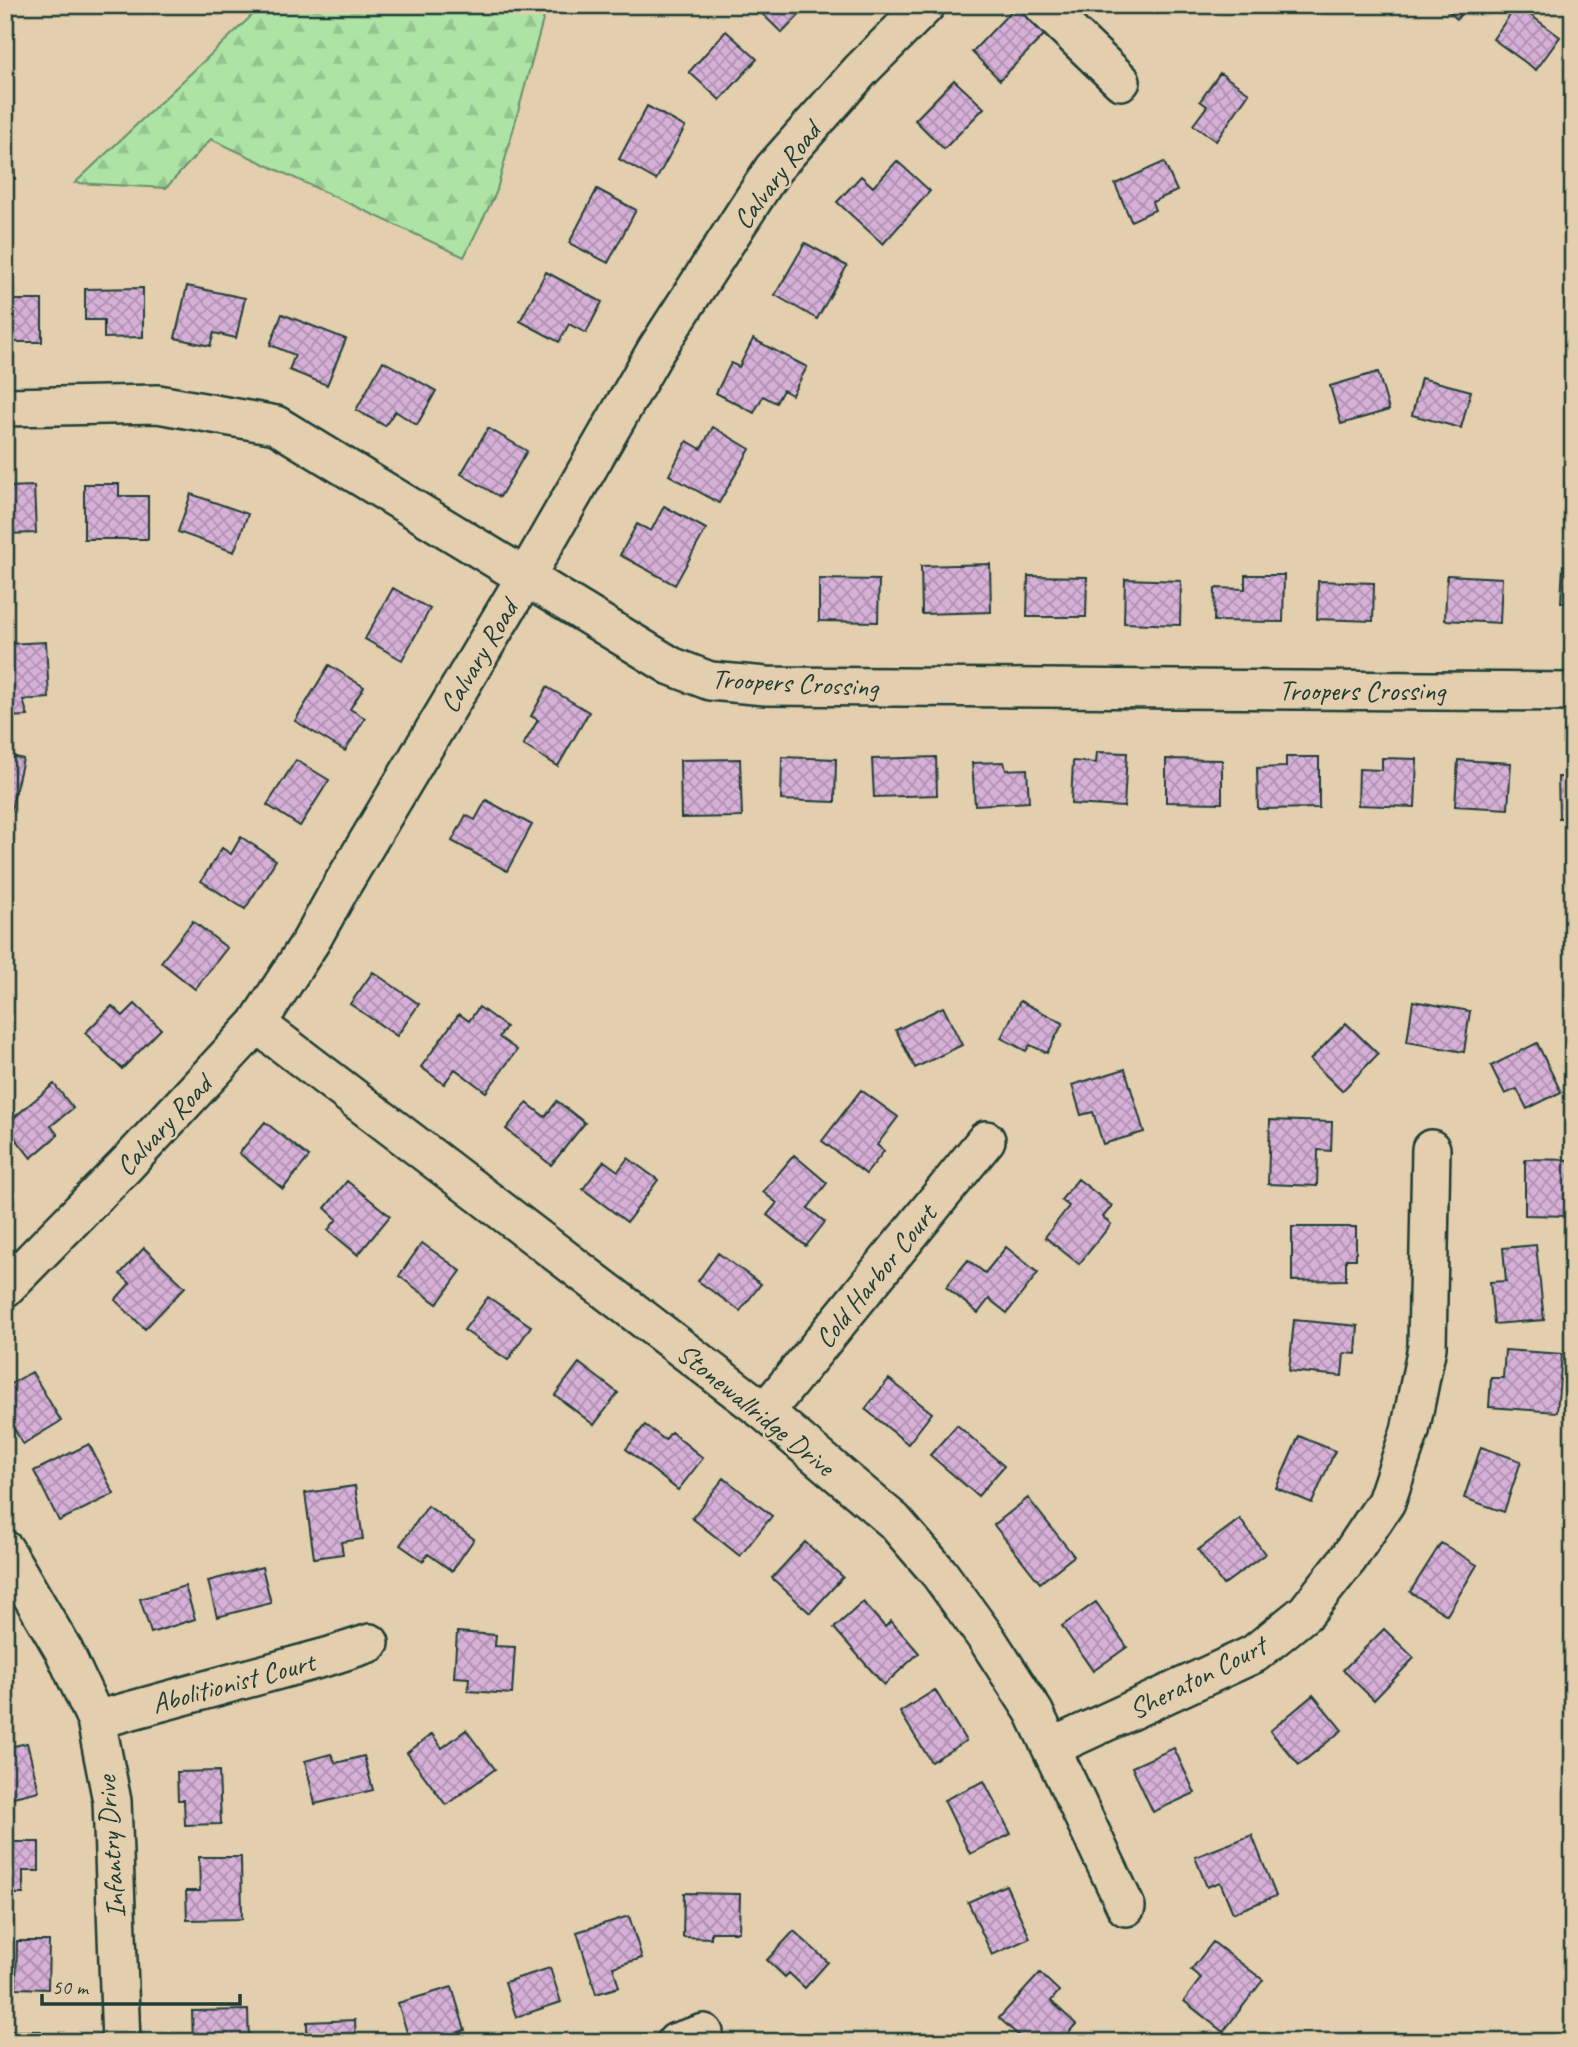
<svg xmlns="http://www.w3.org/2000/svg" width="1578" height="2047" viewBox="0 0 1578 2047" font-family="Caveat,sans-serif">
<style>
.forest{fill:url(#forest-firs);stroke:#66906c;stroke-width:2}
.building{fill:url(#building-cross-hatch);stroke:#1f3d34;stroke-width:2}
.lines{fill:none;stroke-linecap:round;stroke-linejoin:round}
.minor-casing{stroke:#1f3d34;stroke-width:42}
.minor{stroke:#e3cead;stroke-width:37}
.labels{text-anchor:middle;stroke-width:5;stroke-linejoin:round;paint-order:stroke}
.street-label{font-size:28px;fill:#1f3d34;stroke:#e3cead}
</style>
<defs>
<pattern id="forest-firs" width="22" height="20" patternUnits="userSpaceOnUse" patternTransform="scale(1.75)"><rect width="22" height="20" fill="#ade3a5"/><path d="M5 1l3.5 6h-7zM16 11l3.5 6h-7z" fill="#94c48f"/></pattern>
<pattern id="building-cross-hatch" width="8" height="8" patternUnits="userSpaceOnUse" patternTransform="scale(1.75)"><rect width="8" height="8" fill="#d7b0d8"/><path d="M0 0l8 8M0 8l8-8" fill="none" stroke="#ae90b0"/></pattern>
</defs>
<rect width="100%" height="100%" fill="#e3cead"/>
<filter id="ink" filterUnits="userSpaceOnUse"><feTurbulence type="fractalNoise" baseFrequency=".0143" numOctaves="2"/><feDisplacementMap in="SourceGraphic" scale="14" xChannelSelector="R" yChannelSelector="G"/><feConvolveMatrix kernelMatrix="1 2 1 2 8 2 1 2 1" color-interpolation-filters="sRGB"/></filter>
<g filter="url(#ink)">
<path class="forest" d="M 263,5 L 547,5 L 496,193 L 464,257 L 211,139 L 166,188 L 75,183 Z"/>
<path class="building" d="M 753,5 L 809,5 L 782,33 Z
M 1017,5 L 1021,5 L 1048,31 L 1000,80 L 972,52 Z
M 1441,5 L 1468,5 L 1457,19 Z
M 1517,5 L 1560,37 L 1536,70 L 1493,39 Z
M 726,31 L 757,59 L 720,100 L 689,72 Z
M 1220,73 L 1249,93 L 1216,141 L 1193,125 L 1207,106 L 1200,101 Z
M 954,80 L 984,108 L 944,149 L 915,120 Z
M 647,106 L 685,127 L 656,180 L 619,159 Z
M 5,116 L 12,116 L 15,179 L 5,179 Z
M 897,161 L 930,191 L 883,244 L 837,202 L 861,176 L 873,187 Z
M 1164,162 L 1177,191 L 1152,202 L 1155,210 L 1131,221 L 1115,184 Z
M 597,189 L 636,210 L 608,263 L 569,243 Z
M 805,243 L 847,266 L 817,319 L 775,295 Z
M 546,272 L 602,302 L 586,333 L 569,324 L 559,342 L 520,321 Z
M 187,286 L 245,298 L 236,338 L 214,333 L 210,346 L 175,338 Z
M 143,288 L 143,337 L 104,338 L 104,320 L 85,320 L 85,289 Z
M 5,300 L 42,300 L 42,342 L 5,342 Z
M 282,314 L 346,339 L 327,385 L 289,370 L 295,355 L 270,345 Z
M 753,339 L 807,367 L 792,395 L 783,390 L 776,403 L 763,396 L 754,413 L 716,393 L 731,363 L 739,367 Z
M 383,361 L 436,391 L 417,425 L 395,411 L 385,426 L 356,410 Z
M 1378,372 L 1389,410 L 1341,424 L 1330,386 Z
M 1421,378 L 1471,391 L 1461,428 L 1412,415 Z
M 713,427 L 750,449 L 719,503 L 669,475 L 687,441 L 701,449 Z
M 488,428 L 527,451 L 500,497 L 461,474 Z
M 84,484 L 119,484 L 119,496 L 148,496 L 148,539 L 84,539 Z
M 34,486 L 36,533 L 5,534 L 5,487 Z
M 191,494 L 248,514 L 234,552 L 178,532 Z
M 664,506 L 706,529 L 675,585 L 620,555 L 637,524 L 651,531 Z
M 990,564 L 991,612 L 922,614 L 921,566 Z
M 1563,565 L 1573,565 L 1573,603 L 1561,602 Z
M 1245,575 L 1284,575 L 1283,622 L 1214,621 L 1215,588 L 1245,589 Z
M 1447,575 L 1502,578 L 1500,623 L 1445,620 Z
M 1028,576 L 1087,577 L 1086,617 L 1027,617 Z
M 819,579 L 879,580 L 878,622 L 819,621 Z
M 1125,579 L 1181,581 L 1180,625 L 1124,623 Z
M 1318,581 L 1374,583 L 1373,621 L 1317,619 Z
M 393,588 L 430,609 L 402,660 L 365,639 Z
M 46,642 L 49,698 L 23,700 L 28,716 L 5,717 L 5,644 Z
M 329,665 L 364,687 L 350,709 L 365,718 L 345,751 L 295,721 Z
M 547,687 L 589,712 L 558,766 L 523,745 L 538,720 L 531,716 Z
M 1097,752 L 1127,753 L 1124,807 L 1071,804 L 1073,761 L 1096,763 Z
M 5,754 L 23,759 L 11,810 L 5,809 Z
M 782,757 L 836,759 L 835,802 L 781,800 Z
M 936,757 L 937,795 L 874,797 L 872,759 Z
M 1286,757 L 1319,757 L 1319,808 L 1258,809 L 1257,768 L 1286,767 Z
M 1382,758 L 1417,759 L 1415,807 L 1358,805 L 1359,769 L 1382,770 Z
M 740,759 L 742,817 L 681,818 L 680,760 Z
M 1166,759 L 1222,760 L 1222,803 L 1166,802 Z
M 296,760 L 329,780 L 300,826 L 267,805 Z
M 1458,760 L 1511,763 L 1508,809 L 1455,806 Z
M 1004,762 L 1006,770 L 1027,769 L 1029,802 L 975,805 L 972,763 Z
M 1558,777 L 1573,777 L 1573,818 L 1559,818 Z
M 486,800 L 532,825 L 507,871 L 452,841 L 466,815 L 475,820 Z
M 241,837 L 276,860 L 245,909 L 201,881 L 222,848 L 231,854 Z
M 193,921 L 227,948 L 195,989 L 161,962 Z
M 373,972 L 419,1004 L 397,1036 L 350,1004 Z
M 1020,1001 L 1063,1023 L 1047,1053 L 1030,1045 L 1026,1051 L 1001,1038 Z
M 1413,1001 L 1470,1011 L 1464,1052 L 1407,1042 Z
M 135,1004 L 161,1029 L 122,1069 L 85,1033 L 112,1006 L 123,1016 Z
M 479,1007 L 506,1027 L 499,1037 L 517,1050 L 486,1092 L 455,1069 L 444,1084 L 421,1067 L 459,1014 L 469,1021 Z
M 943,1007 L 962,1045 L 915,1068 L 896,1030 Z
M 1346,1023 L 1378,1054 L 1342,1091 L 1310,1060 Z
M 1537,1043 L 1561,1092 L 1527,1109 L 1517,1089 L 1505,1094 L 1491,1066 Z
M 1125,1069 L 1144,1132 L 1103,1144 L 1093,1112 L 1081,1115 L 1072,1085 Z
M 54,1084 L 73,1108 L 51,1126 L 58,1135 L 31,1158 L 5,1125 Z
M 861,1090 L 898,1117 L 877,1145 L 884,1151 L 866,1174 L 822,1141 Z
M 557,1101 L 585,1123 L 551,1165 L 506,1129 L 527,1103 L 545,1117 Z
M 1270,1120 L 1332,1122 L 1331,1151 L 1318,1150 L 1317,1186 L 1268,1184 Z
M 265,1122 L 309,1157 L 283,1189 L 239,1153 Z
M 794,1155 L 827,1183 L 808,1208 L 825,1222 L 806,1246 L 767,1215 L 777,1203 L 763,1192 Z
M 628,1158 L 658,1180 L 627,1222 L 583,1189 L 604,1161 L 618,1171 Z
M 1525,1159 L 1572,1160 L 1571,1216 L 1525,1215 Z
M 1078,1179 L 1112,1206 L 1103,1217 L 1111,1224 L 1079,1264 L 1045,1237 L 1069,1206 L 1061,1200 Z
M 347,1181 L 390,1216 L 358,1255 L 328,1230 L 337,1219 L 325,1208 Z
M 1292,1227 L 1356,1227 L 1356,1259 L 1346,1259 L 1346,1280 L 1292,1281 Z
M 422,1243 L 461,1271 L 437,1304 L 399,1276 Z
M 1536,1245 L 1544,1320 L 1494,1324 L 1490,1282 L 1506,1281 L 1503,1248 Z
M 1006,1247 L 1038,1273 L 1007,1313 L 989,1299 L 978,1313 L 946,1287 L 968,1260 L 985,1273 Z
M 144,1248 L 185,1287 L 145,1329 L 115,1300 L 130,1283 L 120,1274 Z
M 718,1253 L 761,1284 L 740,1311 L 698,1281 Z
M 488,1297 L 531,1326 L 508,1360 L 464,1330 Z
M 1294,1320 L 1358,1326 L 1356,1354 L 1344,1353 L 1342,1376 L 1289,1371 Z
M 1505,1350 L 1562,1354 L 1557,1412 L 1489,1407 L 1491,1378 L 1503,1378 Z
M 579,1363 L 618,1393 L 594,1425 L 555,1395 Z
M 32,1372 L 61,1421 L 23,1444 L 13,1427 L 5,1431 L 5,1387 Z
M 889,1379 L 932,1413 L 908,1444 L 865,1409 Z
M 645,1425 L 665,1440 L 671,1432 L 703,1458 L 678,1490 L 626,1449 Z
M 957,1425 L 1004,1466 L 978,1496 L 930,1455 Z
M 1299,1436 L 1335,1451 L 1312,1503 L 1276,1488 Z
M 89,1444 L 114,1494 L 59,1521 L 34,1471 Z
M 1481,1447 L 1521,1461 L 1504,1512 L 1464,1498 Z
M 724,1478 L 772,1516 L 740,1556 L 692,1518 Z
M 355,1486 L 363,1539 L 341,1542 L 343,1554 L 314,1558 L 305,1493 Z
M 1028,1498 L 1074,1556 L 1040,1583 L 994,1525 Z
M 428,1506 L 474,1539 L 452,1571 L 428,1554 L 423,1561 L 400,1545 Z
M 1240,1519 L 1265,1554 L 1223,1585 L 1198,1550 Z
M 805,1542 L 843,1577 L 810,1613 L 772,1578 Z
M 1441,1543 L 1477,1565 L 1447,1615 L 1410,1592 Z
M 262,1567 L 271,1603 L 217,1617 L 208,1581 Z
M 185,1586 L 195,1619 L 151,1633 L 140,1599 Z
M 863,1602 L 885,1627 L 891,1621 L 919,1653 L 884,1685 L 834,1628 Z
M 1096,1602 L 1127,1647 L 1093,1671 L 1062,1626 Z
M 1384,1629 L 1414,1658 L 1374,1700 L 1343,1670 Z
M 457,1632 L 496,1635 L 495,1646 L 515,1647 L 512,1694 L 468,1691 L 469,1678 L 454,1677 Z
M 935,1690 L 966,1741 L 931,1762 L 900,1712 Z
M 1313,1695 L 1342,1730 L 1299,1765 L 1270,1731 Z
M 466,1730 L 495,1769 L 446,1805 L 407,1753 L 432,1734 L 442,1748 Z
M 27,1743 L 39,1791 L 5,1799 L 5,1748 Z
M 1174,1748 L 1195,1793 L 1153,1812 L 1132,1767 Z
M 331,1754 L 336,1763 L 364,1756 L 373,1790 L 315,1804 L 305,1761 Z
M 219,1771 L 221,1824 L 185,1825 L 184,1800 L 178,1800 L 177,1772 Z
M 984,1781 L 1011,1834 L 970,1854 L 944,1800 Z
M 1252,1835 L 1276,1896 L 1233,1913 L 1220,1882 L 1207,1887 L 1195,1857 Z
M 5,1842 L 39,1842 L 39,1871 L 23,1871 L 23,1894 L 5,1894 Z
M 199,1857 L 241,1857 L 242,1919 L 187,1920 L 186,1891 L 200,1891 Z
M 1006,1885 L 1030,1938 L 992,1955 L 968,1902 Z
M 684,1893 L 740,1894 L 739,1932 L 711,1932 L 711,1938 L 683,1937 Z
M 629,1916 L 642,1958 L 613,1967 L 619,1987 L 596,1994 L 577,1932 Z
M 794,1931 L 828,1962 L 805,1988 L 789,1973 L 785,1977 L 767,1960 Z
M 17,1941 L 49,1941 L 48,1989 L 16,1988 Z
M 1213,1942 L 1263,1980 L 1223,2032 L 1184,2001 L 1201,1978 L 1191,1970 Z
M 550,1968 L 561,2002 L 516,2017 L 505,1982 Z
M 1040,1973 L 1059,1991 L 1051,2001 L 1076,2024 L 1060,2042 L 1026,2042 L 999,2018 Z
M 452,1987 L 465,2030 L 438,2039 L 436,2034 L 410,2042 L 398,2003 Z
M 248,2010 L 249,2042 L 193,2042 L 192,2011 Z
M 355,2020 L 356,2042 L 307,2042 L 307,2022 Z
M 5,2031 L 41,2031 L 41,2042 L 5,2042 Z"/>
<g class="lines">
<g class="minor-casing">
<path id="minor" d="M 1042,5 L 1121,81
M 5,407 L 158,404 L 276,425 L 671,666 L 710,681 L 766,686 L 1573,692
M 257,1024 L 765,1412 L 894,1521 L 939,1573 L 987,1639 L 1034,1712 L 1126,1907
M 5,1288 L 126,1165 L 257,1024 L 311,941 L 342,885 L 525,578 L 656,350 L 773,169 L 861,70 L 926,5
M 765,1412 L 986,1140
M 5,1550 L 64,1651 L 96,1720 L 112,1801 L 121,2042
M 96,1720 L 330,1656 L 370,1643
M 1052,1747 L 1254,1654 L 1306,1612 L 1348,1559 L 1386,1502 L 1410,1431 L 1427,1347 L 1431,1149
M 676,2042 L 704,2033"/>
</g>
<use href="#minor" class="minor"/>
</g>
</g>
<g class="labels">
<g class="street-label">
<text transform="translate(776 175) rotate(-53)" y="10">Calvary Road</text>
<text transform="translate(478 656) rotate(-59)" y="10">Calvary Road</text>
<text transform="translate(795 682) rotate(3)" y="10">Troopers Crossing</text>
<text x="1362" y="700">Troopers Crossing</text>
<text transform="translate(163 1125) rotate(-47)" y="10">Calvary Road</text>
<text transform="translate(875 1276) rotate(-51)" y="10">Cold Harbor Court</text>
<text transform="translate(756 1409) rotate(39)" y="10">Stonewallridge Drive</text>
<text transform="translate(1197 1677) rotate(-27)" y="10">Sheraton Court</text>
<text transform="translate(233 1682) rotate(-15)" y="10">Abolitionist Court</text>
<text transform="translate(110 1847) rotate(-94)" y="10">Infantry Drive</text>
</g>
</g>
<rect width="1578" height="2047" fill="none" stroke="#e3cead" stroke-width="28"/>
<rect x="14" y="14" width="1550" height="2019" fill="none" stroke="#1f3d34" stroke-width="2.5" filter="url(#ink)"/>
<path d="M42 1994v10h198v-10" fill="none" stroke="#1f3d34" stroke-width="3.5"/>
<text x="52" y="1994" font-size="21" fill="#1f3d34" stroke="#e3cead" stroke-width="5" paint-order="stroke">50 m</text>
</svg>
